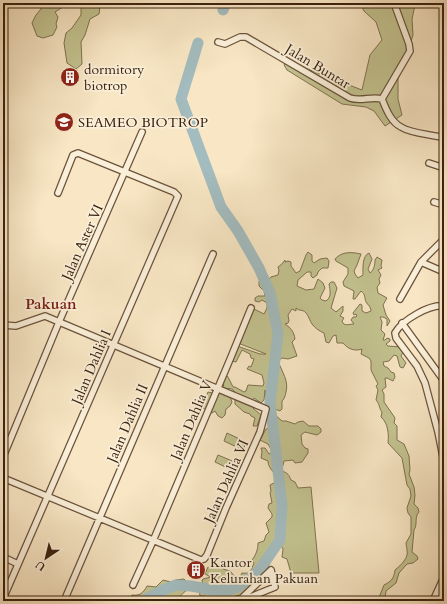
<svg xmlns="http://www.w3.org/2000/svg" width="447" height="604" viewBox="0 0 447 604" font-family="Cardo,serif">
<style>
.green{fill:#c3c390;stroke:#807250}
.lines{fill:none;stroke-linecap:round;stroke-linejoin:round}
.river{stroke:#a3bcbf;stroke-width:11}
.street-casing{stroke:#6b533c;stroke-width:8}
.street{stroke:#faefd9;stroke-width:5.5}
.labels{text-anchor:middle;stroke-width:3.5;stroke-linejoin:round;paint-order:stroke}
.street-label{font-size:14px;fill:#3c220f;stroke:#faefd9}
.poi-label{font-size:14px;fill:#3c220f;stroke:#faefd9;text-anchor:start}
.neighbourhood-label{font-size:15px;font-weight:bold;fill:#7a1f14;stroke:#faefd9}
</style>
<rect width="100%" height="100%" fill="#f8e6c4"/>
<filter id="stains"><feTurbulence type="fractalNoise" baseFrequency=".005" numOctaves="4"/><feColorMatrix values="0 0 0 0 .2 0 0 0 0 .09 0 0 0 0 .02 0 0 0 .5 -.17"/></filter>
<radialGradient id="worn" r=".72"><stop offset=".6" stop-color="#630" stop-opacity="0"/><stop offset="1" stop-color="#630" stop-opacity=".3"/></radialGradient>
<path class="green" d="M 43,3 L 67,3 L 66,5 L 55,12 L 58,17 L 56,24 L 57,27 L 53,35 L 43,38 L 37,36 L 32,23 L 36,15 L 41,9 Z
M 85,3 L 99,3 L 100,6 L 99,14 L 90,19 L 85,35 L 81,42 L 82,64 L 76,69 L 67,63 L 64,43 L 66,33 L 72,28 L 81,15 L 81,8 Z
M 360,3 L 417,3 L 415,5 L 412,19 L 413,35 L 405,61 L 398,79 L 398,99 L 402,115 L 385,126 L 374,111 L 366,107 L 342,104 L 287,70 L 284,65 L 287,61 L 292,63 L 362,90 L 370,55 L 382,40 L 376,22 L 364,11 Z
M 308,252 L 312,255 L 312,261 L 314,263 L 320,259 L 327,258 L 329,261 L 328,268 L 322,268 L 318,272 L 317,275 L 313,278 L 311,276 L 311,272 L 307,272 L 298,280 L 297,286 L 306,290 L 314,289 L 318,279 L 323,283 L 325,288 L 320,298 L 322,300 L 326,301 C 332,297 330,290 329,284 L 331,282 L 334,282 L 337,288 L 331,308 L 336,312 L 343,306 L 343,311 L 340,316 L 344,318 L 342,321 C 344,327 348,324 354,324 L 351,320 L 353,317 L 356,317 L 357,316 L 356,314 L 354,315 L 353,313 L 360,304 L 362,305 L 362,311 L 366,313 L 371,311 L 371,310 C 370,306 368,305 366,302 C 364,297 366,295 361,291 L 355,299 L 353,299 L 354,291 L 344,286 L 343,282 L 348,274 L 348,268 L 336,261 L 335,259 C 342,251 352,252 361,254 L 357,265 L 354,271 L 355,274 L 358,278 L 363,275 C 363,268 362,256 369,253 L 372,259 L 368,269 L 370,273 C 374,270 375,265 375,260 L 377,257 L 382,260 L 381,266 L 382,268 L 378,270 L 381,275 L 379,279 L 380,283 L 377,287 L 378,293 L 387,298 L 383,305 L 386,315 L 390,321 L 387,326 L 387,319 L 383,317 L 380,317 L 382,322 L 381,330 L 385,334 L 383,340 L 385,340 L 387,338 L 390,339 L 390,341 L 386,344 L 388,346 L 401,347 L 403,352 L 401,356 L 406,363 L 403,368 L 400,367 L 397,356 L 394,355 L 389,361 L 383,362 L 384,366 L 388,368 L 391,372 L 394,373 L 395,377 L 393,381 L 387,378 L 385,378 L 386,387 L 382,390 L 384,394 L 384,402 L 395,418 L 394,423 L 397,426 L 397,440 L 404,444 L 409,456 L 410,470 L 409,474 L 414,487 L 415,495 L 414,504 L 418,508 L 419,512 C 414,517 418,524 414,530 L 412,552 L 417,556 L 418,559 L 413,563 L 407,564 L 399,573 L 396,583 L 386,591 L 385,598 L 387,601 L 379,601 L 380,595 L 384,585 C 392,581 394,578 395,570 C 401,565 409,558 407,550 C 407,547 406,545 406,543 L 411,534 L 411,517 L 408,513 L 407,508 L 411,496 L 410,489 L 407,485 L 402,458 L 388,443 C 389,434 388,423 381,417 L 382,412 C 379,409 380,404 376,400 L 378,390 L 376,386 L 378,384 L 371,370 L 371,361 L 369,358 L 361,354 L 362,349 C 354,352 347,348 343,343 L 337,343 L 336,335 L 333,336 L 329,343 L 326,342 L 324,333 C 319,331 315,328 312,324 C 308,318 308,310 299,310 L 296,308 L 296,311 L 292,309 L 288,315 L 289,321 L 288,323 L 285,324 C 291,328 294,332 295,339 L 292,342 L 297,356 L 288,359 L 282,358 L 278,361 C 282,372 289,381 286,392 C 285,396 285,398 282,401 L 282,409 L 280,411 C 275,410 273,405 267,404 L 265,390 L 264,400 L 261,403 L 254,398 L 253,402 L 255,405 L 253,408 L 261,415 L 257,426 L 253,426 L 255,418 L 251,416 L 250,414 L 244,412 L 235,404 L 235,400 L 240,397 L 232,389 L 224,388 L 223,383 L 225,374 L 228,377 L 233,387 L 235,387 L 244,392 L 246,391 L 248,385 L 263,386 L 264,383 L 262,375 L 247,369 L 249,366 L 251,367 L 254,359 L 251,358 L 250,354 L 242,350 L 236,362 L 232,361 L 237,346 L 260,354 L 266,354 L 238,343 L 252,308 L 264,314 L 267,308 L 267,303 L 262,300 L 259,302 L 255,301 L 255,298 L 258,296 L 265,296 L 264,291 L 259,286 L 259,281 L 268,284 L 270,290 L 274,296 L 275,293 L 270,288 L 269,279 L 271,277 L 278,275 L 279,270 L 278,267 L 282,264 L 285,260 L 285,262 L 288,261 L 291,262 L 291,266 L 296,273 L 300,271 L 306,255 Z
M 218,391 L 229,394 L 232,402 L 230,406 L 226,409 L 225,415 L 222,418 L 218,416 L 215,411 L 212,413 L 210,412 L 211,403 L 205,409 L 203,408 L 200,405 L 201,400 L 206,396 L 208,392 L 212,393 L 214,396 Z
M 274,414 L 282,421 L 286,421 L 295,424 L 298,422 L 303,421 L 309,426 L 318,426 L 321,429 L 321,432 L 317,435 L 305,432 L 301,435 L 302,444 L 305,448 L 308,449 L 308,453 L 302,462 L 295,463 L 293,460 L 284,461 L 282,469 L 282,471 C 288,473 289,475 291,480 L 295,482 L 298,488 L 311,487 L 319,573 L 291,573 L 287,559 L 282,557 L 283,549 L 280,544 C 277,548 274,550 272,553 C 270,556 271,562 269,565 C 258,587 251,596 225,598 C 216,598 213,600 204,598 L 206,596 L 200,596 L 199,588 L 203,586 L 202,580 L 203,579 L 211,577 L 205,574 L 208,567 L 211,568 L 213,565 L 218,564 L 223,569 L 230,571 L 236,578 L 240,577 L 242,573 C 251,574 250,572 254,563 L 252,560 C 256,555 258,549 258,543 L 264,541 L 266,535 L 269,532 L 266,523 L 272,517 L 272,514 L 268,508 L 269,504 L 272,503 L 270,493 L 271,491 L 270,485 L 276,482 C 278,473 268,470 268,461 L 261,458 L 262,452 L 261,448 L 265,448 L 269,454 L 271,453 L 272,451 L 268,444 L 260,440 L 266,429 L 271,428 L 267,417 L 272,417 Z
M 227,433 L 246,442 L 243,450 L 224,441 Z
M 218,455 L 237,463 L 234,471 L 215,462 Z
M 184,579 L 187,582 L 189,587 C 186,593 178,594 180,601 L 131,601 L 130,598 L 132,595 C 140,596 143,593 147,586 L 156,587 L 163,580 L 171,582 L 176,580 Z"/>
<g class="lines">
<path class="river" d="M 223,10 L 226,3
M 142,601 L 163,590 L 176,585 L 191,586 L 213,590 L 228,590 L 238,587 L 258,572 L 280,540 L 282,505 L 270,402 L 278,334 L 270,293 L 259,268 L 238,231 L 221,207 L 181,99 L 198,43"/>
<g class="street-casing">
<path id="street" d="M 218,42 L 225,44 L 240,37 L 246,37 L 350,98 C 361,102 371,96 382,99 C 386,109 391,122 401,127 C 412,134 431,134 444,138
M 382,99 L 410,51 L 409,44 L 394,3
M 429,163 L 444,168
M 434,202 L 444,205
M 421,262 L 442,241 L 444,241
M 400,299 L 421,262 L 444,272
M 444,306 C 430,304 402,320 395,333 L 396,338 L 417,366 L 425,383 L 438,432 L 444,462
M 402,323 L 444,381
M 3,325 L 16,326 L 45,316 L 266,409 L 260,432 L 226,508 L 207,555 L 204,559 L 201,560 L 3,478
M 3,457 L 59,322 L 142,132
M 3,557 L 18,564
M 133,585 L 153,541 L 231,357 L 251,308
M 243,597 L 271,570 L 275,587 L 248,598
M 3,599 L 178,196 L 174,192 L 78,153 L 73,155 L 58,193
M 64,601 L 213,254
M 232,601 L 245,597
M 433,601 L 444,577"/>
</g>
<use href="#street" class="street"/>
</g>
<defs>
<g id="building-disc" transform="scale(1)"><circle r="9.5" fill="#8f2418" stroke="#faefd9"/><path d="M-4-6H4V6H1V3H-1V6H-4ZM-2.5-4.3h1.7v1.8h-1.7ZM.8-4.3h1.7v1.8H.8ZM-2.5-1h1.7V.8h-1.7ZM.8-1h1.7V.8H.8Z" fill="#fff"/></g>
<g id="school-disc" transform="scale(1)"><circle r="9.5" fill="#8f2418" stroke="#faefd9"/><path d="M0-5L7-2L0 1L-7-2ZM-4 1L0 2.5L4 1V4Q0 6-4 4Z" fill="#fff"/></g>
</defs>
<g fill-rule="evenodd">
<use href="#building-disc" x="70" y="77"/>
<use href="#school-disc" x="64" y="122"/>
<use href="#building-disc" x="196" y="570"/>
</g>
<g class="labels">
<g class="street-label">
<text transform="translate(318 66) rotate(31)" y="5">Jalan Buntar</text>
<text transform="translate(82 242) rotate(-66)" y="5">Jalan Aster VI</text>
<text transform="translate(91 367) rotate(-67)" y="5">Jalan Dahlia I</text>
<text transform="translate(191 420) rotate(-67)" y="5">Jalan Dahlia V</text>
<text transform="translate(127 423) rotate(-67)" y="5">Jalan Dahlia II</text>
<text transform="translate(226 481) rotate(-66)" y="5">Jalan Dahlia VI</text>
</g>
<g class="poi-label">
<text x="84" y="74">dormitory<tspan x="84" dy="16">biotrop</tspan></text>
<text x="78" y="127">SEAMEO BIOTROP</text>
<text x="210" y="567">Kantor<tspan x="210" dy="16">Kelurahan Pakuan</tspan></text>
</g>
<g class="neighbourhood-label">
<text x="51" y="309">Pakuan</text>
</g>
</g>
<rect width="447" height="604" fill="none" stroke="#f8e6c4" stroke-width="16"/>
<rect x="4" y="4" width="439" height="596" fill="none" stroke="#3c220f" stroke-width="2"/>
<rect x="8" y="8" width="431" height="588" fill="none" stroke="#3c220f"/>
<g transform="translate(46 558) rotate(215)" stroke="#faefd9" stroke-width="3" paint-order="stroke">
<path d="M0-3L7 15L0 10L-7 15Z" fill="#3c220f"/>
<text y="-6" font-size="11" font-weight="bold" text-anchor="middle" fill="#3c220f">U</text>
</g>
<rect width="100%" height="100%" filter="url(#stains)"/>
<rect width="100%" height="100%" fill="url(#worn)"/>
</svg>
